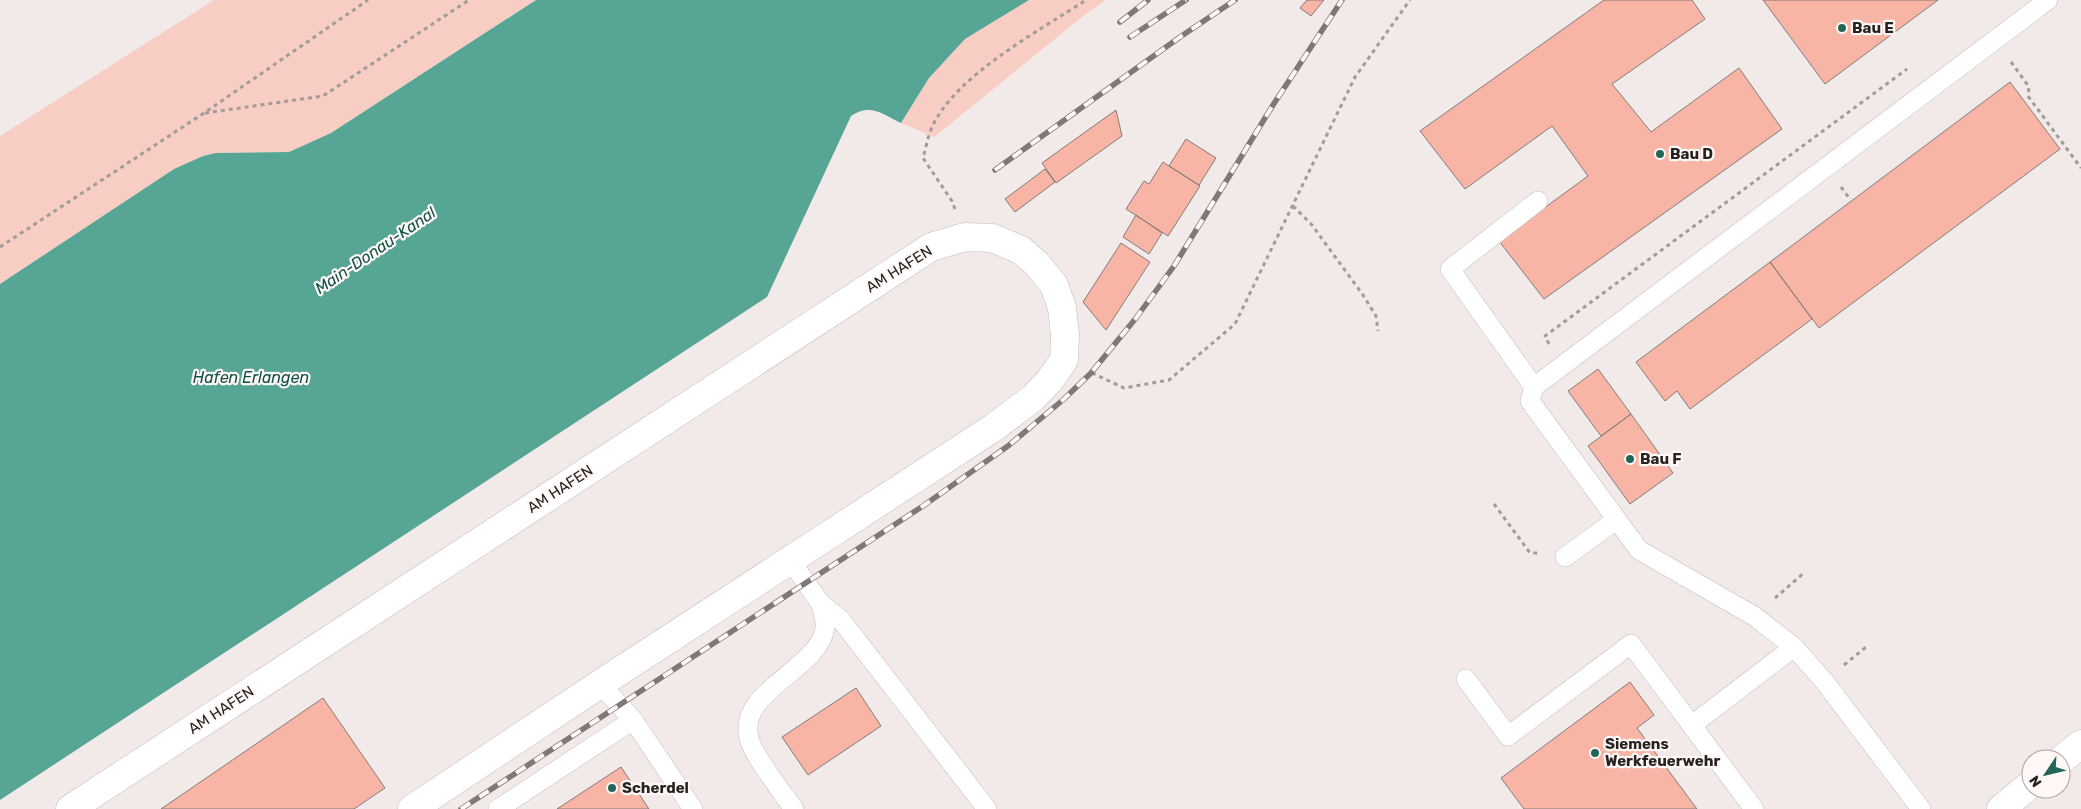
<svg xmlns="http://www.w3.org/2000/svg" width="2081" height="809" viewBox="0 0 2081 809" font-family="Rubik,sans-serif">
<style>
.green{fill:#f8cdc3}
.water{fill:#57a594}
.building{fill:#f8b5a5;stroke:#827b79}
.lines{fill:none;stroke-linecap:round;stroke-linejoin:round}
.service-casing{stroke:#c5bcba;stroke-width:20}
.minor-casing{stroke:#c5bcba;stroke-width:29}
.secondary-casing{stroke:#c5bcba;stroke-width:29}
.path{stroke:#a19b99;stroke-width:3;stroke-dasharray:4 4;stroke-linecap:butt}
.service{stroke:#fff;stroke-width:19}
.minor{stroke:#fff;stroke-width:28}
.secondary{stroke:#fff;stroke-width:28}
.rail-casing{stroke:#7e7877;stroke-width:5.5}
.rail{stroke:#fff8f6;stroke-width:4;stroke-dasharray:11;stroke-linecap:butt}
.poi-dot{fill:#216659;stroke:#fff8f6;stroke-width:2}
.labels{text-anchor:middle;stroke-width:4.5;stroke-linejoin:round;paint-order:stroke}
.poi-label{font-size:15px;font-weight:bold;fill:#262322;stroke:#fff8f6;text-anchor:start}
.street-label{font-size:15px;fill:#262322;stroke:#fff8f6}
.water-label{font-size:16px;font-style:italic;fill:#0f5247;stroke:#fff8f6}
</style>
<rect width="100%" height="100%" fill="#f2eae8"/>
<path class="green" d="M 214,0 L 536,0 L 331,133 L 289,152 L 216,153 L 203,156 L 174,169 L 0,284 L 0,136 Z
M 1029,0 L 1106,0 L 1087,13 L 934,137 L 901,123 L 929,78 L 965,39 Z"/>
<path class="water" d="M 536,0 L 1029,0 L 965,39 L 929,78 L 901,123 C 882,114 871,103 851,116 L 767,297 L 0,800 L 0,284 L 174,169 L 203,156 L 216,153 L 289,152 L 331,133 Z"/>
<path class="building" d="M 1307,0 L 1324,0 L 1311,16 L 1300,8 Z
M 1604,0 L 1692,0 L 1705,19 L 1612,84 L 1651,132 L 1739,68 L 1782,129 L 1544,299 L 1499,241 L 1588,176 L 1552,126 L 1465,189 L 1420,131 Z
M 1763,0 L 1938,0 L 1825,84 Z
M 2010,82 L 2060,149 L 1819,328 L 1770,262 Z
M 1116,110 L 1122,136 L 1056,183 L 1042,163 Z
M 1186,139 L 1216,158 L 1199,185 L 1169,166 Z
M 1163,162 L 1200,186 L 1168,236 L 1126,209 L 1144,181 L 1149,184 Z
M 1045,169 L 1055,182 L 1015,212 L 1005,199 Z
M 1136,215 L 1162,233 L 1149,254 L 1123,237 Z
M 1121,243 L 1150,262 L 1106,330 L 1083,302 Z
M 1770,262 L 1812,319 L 1690,409 L 1677,391 L 1665,401 L 1636,362 Z
M 1598,369 L 1631,414 L 1601,436 L 1568,391 Z
M 1631,414 L 1673,473 L 1630,504 L 1588,446 Z
M 1630,682 L 1654,715 L 1637,728 L 1697,809 L 1524,809 L 1501,778 Z
M 856,688 L 881,726 L 808,775 L 782,737 Z
M 323,698 L 385,788 L 354,809 L 161,809 Z
M 621,767 L 649,809 L 557,809 Z"/>
<g class="lines">
<g class="service-casing">
<path id="service" d="M 1534,387 L 1450,269 L 1538,201
M 1565,557 L 1616,520
M 790,560 L 821,604
M 1466,679 L 1508,736 L 1631,644 L 1754,809
M 600,684 L 633,720 L 693,809
M 1692,725 L 1794,647
M 498,809 L 633,720
M 794,809 C 782,792 753,756 749,738 C 737,690 820,670 825,627 C 826,620 822,611 821,604 L 841,620 L 987,809
M 1921,809 L 1824,681 L 1794,647 L 1754,616 L 1639,550 L 1530,401 L 1534,387 L 2048,0"/>
</g>
<g class="minor-casing">
<path id="minor" d="M 70,809 L 931,247 L 965,237 L 992,238 L 1021,250 L 1037,264 L 1054,285 L 1062,308 L 1065,335 L 1064,360 L 1050,380 L 1033,398 L 993,428 L 600,684 L 412,809"/>
</g>
<g class="secondary-casing">
<path id="secondary" d="M 2061,760 L 2081,744
M 2001,809 L 2031,784"/>
</g>
<path class="path" d="M 2011,62 L 2029,87 L 2028,96 L 2081,168
M 205,113 L 323,96 L 469,0
M 1841,187 L 1849,198
M 1293,206 L 1312,225 L 1363,295 L 1376,316 L 1378,331
M 955,209 L 952,201 L 923,158 C 926,148 928,135 933,125 C 958,74 1039,31 1086,0
M 0,247 L 204,113 L 368,0
M 1549,344 L 1545,336 L 1907,69
M 1092,373 L 1124,388 L 1169,380 L 1235,324 L 1355,77 L 1410,0
M 1494,504 L 1530,553 L 1538,553
M 1775,598 L 1805,572
M 1844,665 L 1866,647"/>
<use href="#service" class="service"/>
<use href="#minor" class="minor"/>
<use href="#secondary" class="secondary"/>
<g class="rail-casing">
<path id="rail" d="M 1120,22 L 1148,0
M 1130,37 L 1186,0
M 995,170 L 1180,37 L 1235,0
M 461,809 L 923,506 L 1008,446 L 1064,399 L 1091,373 L 1136,318 L 1174,266 L 1273,105 L 1342,0"/>
</g>
<use href="#rail" class="rail"/>
</g>
<g class="poi-dot">
<circle cx="1842" cy="28" r="5"/>
<circle cx="1660" cy="154" r="5"/>
<circle cx="1630" cy="459" r="5"/>
<circle cx="1595" cy="753" r="5"/>
<circle cx="612" cy="788" r="5"/>
</g>
<g class="labels">
<g class="poi-label">
<text x="1852" y="33">Bau E</text>
<text x="1670" y="159">Bau D</text>
<text x="1640" y="464">Bau F</text>
<text x="1605" y="749">Siemens<tspan x="1605" dy="17">Werkfeuerwehr</tspan></text>
<text x="622" y="793">Scherdel</text>
</g>
<g class="street-label">
<text transform="translate(899 269) rotate(-32)" y="5">AM HAFEN</text>
<text transform="translate(560 489) rotate(-33)" y="5">AM HAFEN</text>
<text transform="translate(221 710) rotate(-33)" y="5">AM HAFEN</text>
</g>
<g class="water-label">
<text transform="translate(375 250) rotate(-34)" y="6">Main-Donau-Kanal</text>
<text x="251" y="383">Hafen Erlangen</text>
</g>
</g>
<g transform="translate(2046 774) rotate(235)"><circle r="24" fill="#fff8f6" stroke="#a8a3a1"/>
<path d="M0-4L9 19L0 12L-9 19Z" fill="#216659"/>
<text y="-8" font-size="14" font-weight="bold" text-anchor="middle" fill="#262322">N</text>
</g>
</svg>
